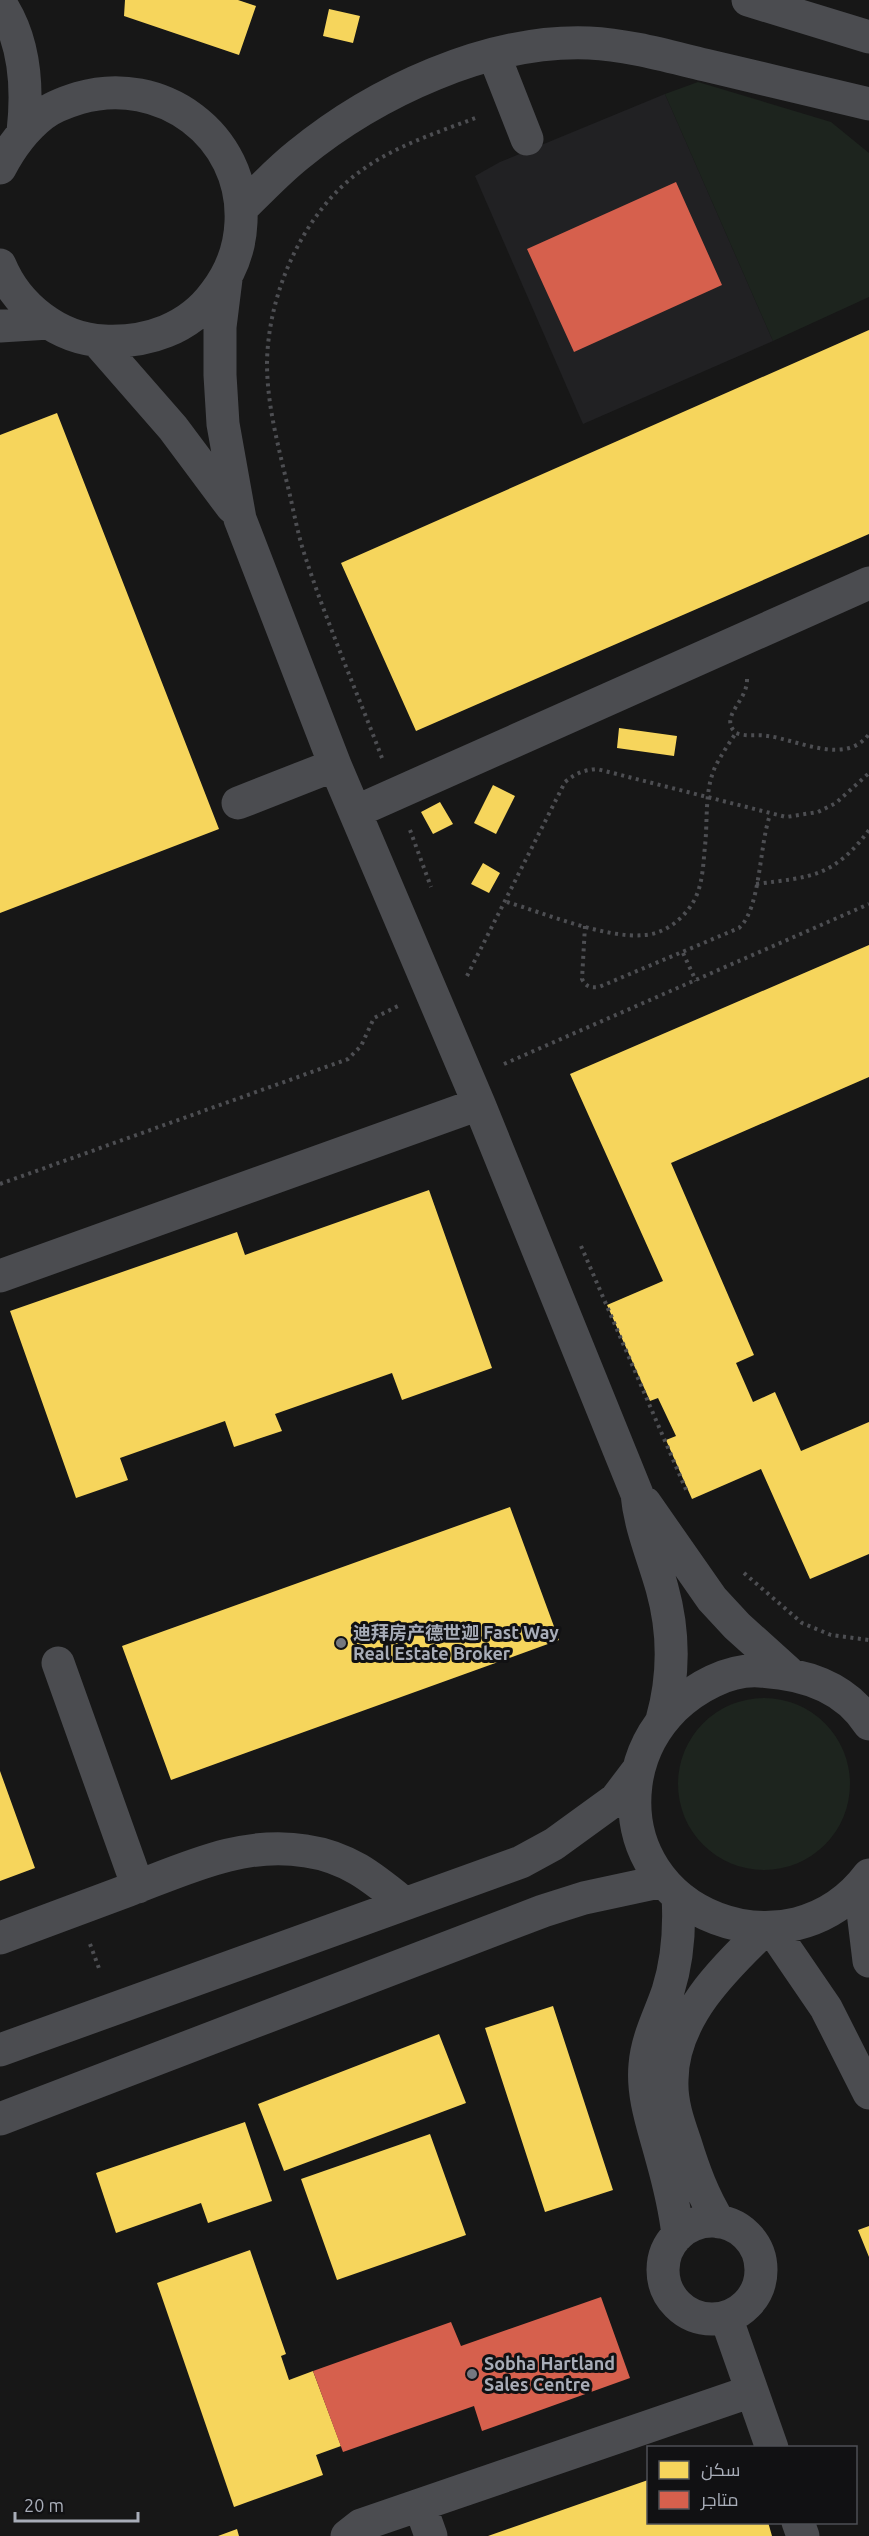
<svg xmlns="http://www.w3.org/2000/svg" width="869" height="2536" viewBox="0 0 869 2536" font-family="Ubuntu,Cairo,'Noto Sans SC',sans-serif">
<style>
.built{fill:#212123}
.garden{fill:#1d241e}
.homes{fill:#f6d55c}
.shops{fill:#d6604d}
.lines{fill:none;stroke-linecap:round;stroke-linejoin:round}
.path{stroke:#4d4e52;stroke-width:4;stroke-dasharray:3 4.5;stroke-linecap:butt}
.minor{stroke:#4b4c50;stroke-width:33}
.poi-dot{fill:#757880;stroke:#111113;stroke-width:2}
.labels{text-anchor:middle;stroke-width:6;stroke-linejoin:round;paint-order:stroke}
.poi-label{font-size:18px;font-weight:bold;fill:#a8adb8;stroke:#111113;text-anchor:start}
</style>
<rect width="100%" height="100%" fill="#171717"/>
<path class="built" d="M 665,94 L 773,341 L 583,424 L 475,176 L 500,162 Z"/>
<path class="garden" d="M 698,82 L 831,122 L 869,153 L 869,297 L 773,341 L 665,94 Z
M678 1784a86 86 0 1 1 172 0a86 86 0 1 1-172 0Z"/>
<path class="homes" d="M 125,0 L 238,0 L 256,6 L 239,55 L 124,16 Z
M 329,9 L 360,16 L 353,43 L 323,36 Z
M 869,330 L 869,534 L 416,731 L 341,563 Z
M 57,413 L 219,829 L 0,913 L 0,435 Z
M 619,728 L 677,736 L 674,756 L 617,748 Z
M 493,785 L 515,796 L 496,834 L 474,823 Z
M 440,802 L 453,824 L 433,834 L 421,812 Z
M 483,863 L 500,873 L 489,893 L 471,884 Z
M 869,945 L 869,1077 L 671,1163 L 754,1355 L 736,1363 L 753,1402 L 775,1392 L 801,1451 L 869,1422 L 869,1554 L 810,1579 L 761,1469 L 692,1499 L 666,1440 L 676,1436 L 658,1398 L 650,1401 L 607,1305 L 663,1281 L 570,1074 Z
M 429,1190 L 492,1368 L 402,1400 L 392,1373 L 275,1414 L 282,1431 L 234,1447 L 225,1421 L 120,1458 L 128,1480 L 76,1498 L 10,1311 L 237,1232 L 245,1255 Z
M 510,1507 L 559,1640 L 171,1780 L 122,1646 Z
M 0,1771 L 35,1868 L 0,1881 Z
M 553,2006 L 613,2190 L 545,2212 L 485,2028 Z
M 439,2034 L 466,2103 L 284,2171 L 258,2104 Z
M 245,2122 L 272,2201 L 208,2223 L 201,2203 L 116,2233 L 96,2173 Z
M 430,2134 L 466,2235 L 337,2280 L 301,2179 Z
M 869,2226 L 869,2257 L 858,2230 Z
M 250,2250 L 286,2354 L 281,2356 L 289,2380 L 313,2371 L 341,2446 L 316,2455 L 323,2475 L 234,2507 L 157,2283 Z
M 648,2480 L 648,2522 L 768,2522 L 772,2536 L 488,2536 Z
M 237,2529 L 239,2536 L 218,2536 Z"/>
<path class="shops" d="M 676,182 L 722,285 L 574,352 L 527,249 Z
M 601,2297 L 630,2378 L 482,2431 L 474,2406 L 343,2452 L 313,2371 L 451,2322 L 461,2346 Z"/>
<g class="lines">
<path class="path" d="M 747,679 C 748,701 718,717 736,733 C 746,737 757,734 768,736 C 798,740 846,766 869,734
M 382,758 C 357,692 328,626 306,559 C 297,533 293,506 286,479 C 277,441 267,403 267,363 C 268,292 304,211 362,170 C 397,145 439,132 478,117
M 410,830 L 431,887
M 756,884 C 811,877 834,877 869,830
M 507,902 C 544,913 606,939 644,935 C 664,934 682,920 692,904 C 703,887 703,865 705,846 C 708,819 704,790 716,765 C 722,754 729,743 736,733
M 585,926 L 582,979 C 586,987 591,988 599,987 L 739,928 C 761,908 759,846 770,815
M 683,953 L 696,981
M 467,976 L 565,782 C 576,773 584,770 597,769 L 786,817 L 818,812 L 836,803 L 869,773
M 504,1064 L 869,904
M 0,1184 L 348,1059 L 361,1046 L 374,1018 L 398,1006
M 581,1246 L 687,1492
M 744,1573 L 802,1623 L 831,1635 L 869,1640
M 90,1944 L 100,1971"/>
<path class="minor" d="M 748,0 L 869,37
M 0,3 C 25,40 28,88 23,132
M 494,55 L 527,139
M 0,168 C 11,147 23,130 42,115 C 52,107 66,102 79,98 C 161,74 245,135 241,222 C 240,249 231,272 215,293 C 189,329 147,343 104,341 C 58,339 17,306 0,265
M 242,208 C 260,190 278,171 298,155 C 375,92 488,39 589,43 C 629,45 667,56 705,65 C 760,78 814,91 869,104
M 226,279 L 220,327 L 220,375 L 223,424 L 240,519 L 335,765 L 479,1104 L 637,1494 C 640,1527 653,1556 662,1588 C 674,1631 674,1677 662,1720
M 0,326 L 49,323
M 97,341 L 173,428 L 232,507
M 238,803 L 335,765
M 355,812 L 869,583
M 0,1276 L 479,1104
M 645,1503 L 712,1599 L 737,1626 L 788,1672
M 58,1663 L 138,1887
M 869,1724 C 845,1686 801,1673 759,1671 C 728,1669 695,1688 674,1708 C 653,1729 640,1754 636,1784 C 619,1916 790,1980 869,1875
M 860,1887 L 869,1961
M 678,1896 C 680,1929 678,1959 668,1991 C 660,2015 647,2038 645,2065 C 642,2097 654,2128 662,2159 C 669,2184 675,2209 678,2235
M 772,1929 L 826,2008 L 869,2093
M 0,1938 C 43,1922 86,1906 129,1890 C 185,1869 244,1840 306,1851 C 348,1857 373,1878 405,1904
M 0,2050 L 521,1862 L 554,1844 L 616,1799 L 638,1770
M 0,2119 L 543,1911 L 584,1898 L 663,1881
M663 2270a49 49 0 1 1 98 0a49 49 0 1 1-98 0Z
M 719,2222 C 703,2196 694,2171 685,2142 C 678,2122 671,2102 672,2080 C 672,2019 724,1968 765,1929
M 726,2317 L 772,2448
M 420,2505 L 431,2536
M 798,2522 L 803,2536
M 347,2536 L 361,2525 L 752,2391"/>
</g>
<g class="poi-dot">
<circle cx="341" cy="1643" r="6"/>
<circle cx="472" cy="2374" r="6"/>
</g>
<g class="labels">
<g class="poi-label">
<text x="353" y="1639">迪拜房产德世迦 Fast Way<tspan x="353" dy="21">Real Estate Broker</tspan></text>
<text x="484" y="2370">Sobha Hartland<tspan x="484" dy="21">Sales Centre</tspan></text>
</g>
</g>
<rect x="647" y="2446" width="210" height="78" fill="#111113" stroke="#4d4f55" stroke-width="1.5"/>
<rect x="659" y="2461" width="30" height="18" fill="#f6d55c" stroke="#4d4f55" stroke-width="1.5"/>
<text x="701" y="2476" font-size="18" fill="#a8adb8">سكن</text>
<rect x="659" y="2491" width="30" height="18" fill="#d6604d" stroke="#4d4f55" stroke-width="1.5"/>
<text x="701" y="2506" font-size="18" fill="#a8adb8">متاجر</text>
<path d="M15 2512v9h123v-9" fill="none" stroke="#a8adb8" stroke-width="3"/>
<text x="24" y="2512" font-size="18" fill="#a8adb8" stroke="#111113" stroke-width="4.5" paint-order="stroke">20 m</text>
</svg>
